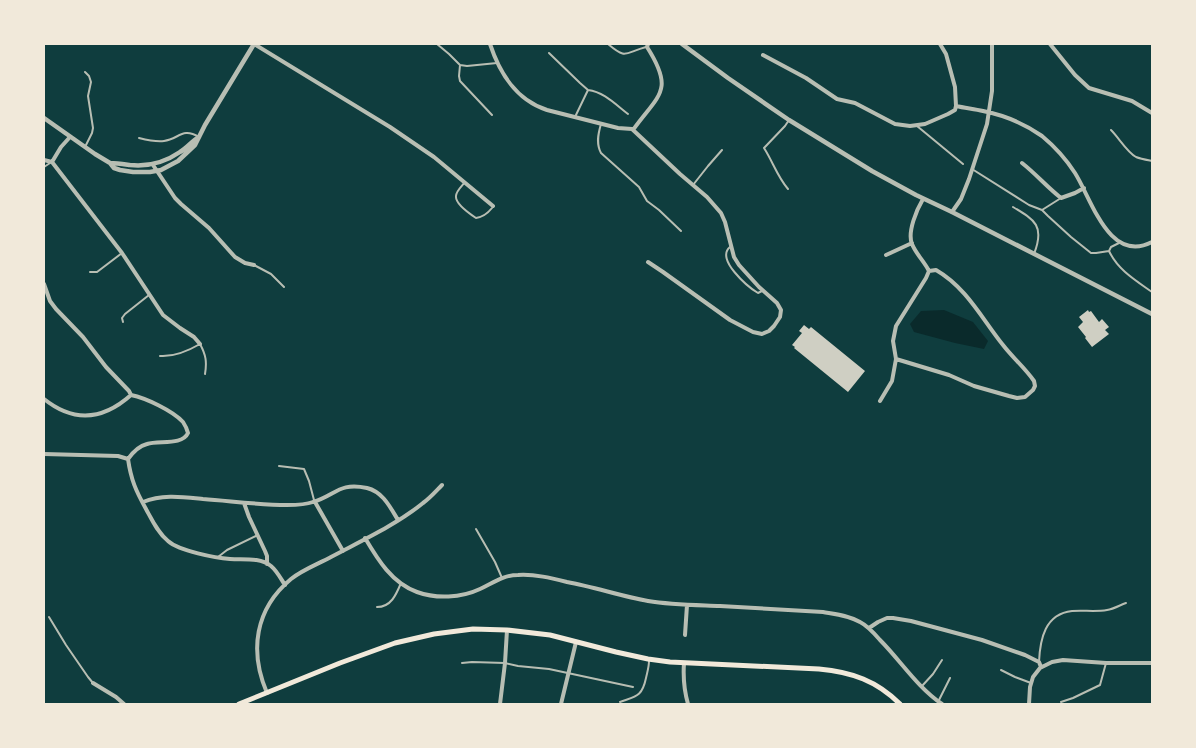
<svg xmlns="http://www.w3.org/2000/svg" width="1196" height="748" viewBox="0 0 1196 748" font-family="Jost,sans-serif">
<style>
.water{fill:#0a2a2b}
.building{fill:#cfcfc3}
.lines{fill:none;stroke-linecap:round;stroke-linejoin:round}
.service{stroke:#b8beb3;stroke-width:2}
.minor{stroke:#b8beb3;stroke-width:4}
.tertiary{stroke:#b8beb3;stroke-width:4.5}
.secondary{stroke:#f1e9da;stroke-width:5}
</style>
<rect width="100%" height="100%" fill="#0f3d3e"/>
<path class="water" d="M 944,310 L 973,322 L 988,341 L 984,349 L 955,343 L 914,332 L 910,324 L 921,311 Z"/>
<path class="building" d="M 1088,310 L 1089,312 L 1091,311 L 1099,322 L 1102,319 L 1109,327 L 1105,330 L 1109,334 L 1092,347 L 1085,338 L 1086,337 L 1078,327 L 1083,322 L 1079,317 Z
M 804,325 L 809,329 L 811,327 L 865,371 L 848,392 L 794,348 L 795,347 L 792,345 L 802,333 L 799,331 Z"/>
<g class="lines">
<path class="service" d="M 437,44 L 449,54 L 460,65 L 467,66 L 497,63
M 608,44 C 627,60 624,53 646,47
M 549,53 L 580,83 L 588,90 L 575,117
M 460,65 L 459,76 L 460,81 L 492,115
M 85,72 L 89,76 L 91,82 L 88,96 L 93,128 L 92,133 L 86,145
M 588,90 C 604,92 615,104 628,114
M 601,124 C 598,134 596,144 601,153 L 639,187 L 647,201 L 659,210 L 681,231
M 917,126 L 963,164
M 1111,130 C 1119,138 1127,152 1136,157 C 1141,159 1147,160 1152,161
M 139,138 C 147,140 156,142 164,141 C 179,139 182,127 199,137
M 44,167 L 50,163
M 972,169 L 1029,205 L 1042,210 L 1048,216 L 1071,237 L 1091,253 L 1096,253 L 1109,251 L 1111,247 L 1119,243
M 465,182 C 462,186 456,191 456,196 C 455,204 470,214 476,218 C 483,217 488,213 492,208
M 693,185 L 708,166 L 722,150
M 788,189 C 777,176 773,162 764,148 L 785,126 L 789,120
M 1013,207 C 1035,220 1045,226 1034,254
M 1042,210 L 1061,198
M 730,247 C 715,259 748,287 758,293 L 762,291
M 1109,251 C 1118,270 1135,280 1152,292
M 254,265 L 271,274 L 284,287
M 90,272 L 97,272 L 122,253
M 123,322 L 122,318 L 125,314 L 149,295
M 160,356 C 174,357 188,351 200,344 C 206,355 207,362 205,374
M 279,466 L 304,469 L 309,481 L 314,500
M 476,529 L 495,562 L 502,578
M 218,557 L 227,550 L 258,535
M 377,607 C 391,607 396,595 401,583
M 49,617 L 66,645 L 88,677 L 93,683
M 1039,662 C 1040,639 1045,614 1072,611 C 1083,610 1096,612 1107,610 C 1114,609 1120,605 1126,603
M 462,663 L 472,662 L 505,663 L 518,666 L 549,669 L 633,687
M 1001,670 L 1015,677 L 1031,683
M 922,686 L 933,674 L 942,660
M 620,702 C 636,696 642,697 646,678 C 647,673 649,667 649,661
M 938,702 L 950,678
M 1061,702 L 1073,698 L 1100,685 L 1106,663"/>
<path class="minor" d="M 254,44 L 390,127 L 434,157 L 493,206
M 490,44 C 500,74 516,100 547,110 L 618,128 L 632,129 L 680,174 L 707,197 L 721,213 L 725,222 L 734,257 L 739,265 L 759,287 L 777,303 L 781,310 L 780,317 L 774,326 L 769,331 L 762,334 L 753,332 L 730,320 L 663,272 L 648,262
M 1050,44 L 1075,75 L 1089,88 L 1132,101 L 1152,113
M 763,55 L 806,78 L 837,99 L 855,103 L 895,124 L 910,126 L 925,124 L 948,114 L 955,110 L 956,106 L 955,87 L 946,54 L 940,44
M 956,106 C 965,108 974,109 983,111 C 1003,115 1025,124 1042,136 C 1054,146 1066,159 1075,173 C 1092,200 1109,264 1152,242
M 633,130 C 659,94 675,91 647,47 L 648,44
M 70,137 L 61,147 L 52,162 L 122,253 L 163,315 L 180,328 L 194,337 L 200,344
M 44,160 L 52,162
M 1022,163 C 1036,174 1047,187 1061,198 L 1075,193 L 1084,188
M 153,165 L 175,198 L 181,204 L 209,228 L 235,257 L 245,263 L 254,265
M 952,212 L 961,199 L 969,179 L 987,124 L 992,91 L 992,44
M 886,255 L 912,243
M 44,284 L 50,301 L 56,309 L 83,337 L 106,367 L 129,391 L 131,395
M 896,359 L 949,375 L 974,386 L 1009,396 L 1017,398 L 1025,397 L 1033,390 L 1035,386 L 1034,381 C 1025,368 1013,358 1003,345 C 982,319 967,288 936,270 L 929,271
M 44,399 C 74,423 103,420 131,395 C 146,398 173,411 183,422 C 185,425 187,429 188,433 C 182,446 159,440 147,444 C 139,446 133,452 128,459
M 880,401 L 892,381 L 896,359 L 893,341 L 896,326 L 926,278 L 929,271 C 924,261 916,254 912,244 C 907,232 917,209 923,199
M 44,454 L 118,456 L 128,459 C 131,480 136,491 146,509 C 152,520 158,533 168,541 C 179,551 216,558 230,559 C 244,560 259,557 271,566 C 277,571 281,579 285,585
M 143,502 C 162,494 183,497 203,499 C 231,501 259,505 287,505 C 296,505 305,505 313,502 C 336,495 339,482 367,488 C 383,492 390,507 398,520
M 315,502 L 343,551
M 244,503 L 249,517 L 265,551 L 267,556 L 267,564
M 365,538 C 378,560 392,583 417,592 C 436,599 461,598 480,589 C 493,583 503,575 518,575 C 535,574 551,578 567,582 C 594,587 621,596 648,601 C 672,605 696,605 720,606 C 754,608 788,610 823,612 C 835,614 848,615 860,622 C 868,626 874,633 880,640 C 900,660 918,688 942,704
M 869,628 L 878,622 L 887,618 L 893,618 L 911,621 L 982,640 L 1025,655 L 1039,662 L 1041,667
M 685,635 L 687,605
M 684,663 C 683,677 684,690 688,704
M 93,683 L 116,697 L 124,704
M 267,693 C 249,651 255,609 291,579 C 302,570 318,564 331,557 C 361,541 396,525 423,503 C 430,498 436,491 442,485
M 500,704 L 505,663 L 507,630
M 561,704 L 576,642
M 1029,704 L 1030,687 L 1033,677 L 1040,668 L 1052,662 L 1063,660 L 1106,663 L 1152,663"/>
<path class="tertiary" d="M 682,44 L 728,78 L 789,120 L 872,171 L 916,195 L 952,212 L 1152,314
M 44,118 L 95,154 L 110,163 L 114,168 L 120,170 L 133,172 L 150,172 L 161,170 L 178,161 L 195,145 L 205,125 L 254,44
M 110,163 C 117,163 123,164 130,165 C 149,167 164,163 180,152 C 187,148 192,141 199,137"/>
<path class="secondary" d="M 239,704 L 340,663 L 395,643 L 434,634 L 473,629 L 507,630 L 550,635 L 616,652 L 648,659 L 670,662 L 819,669 C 852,672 877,681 900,704"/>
</g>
<rect width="1196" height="748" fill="none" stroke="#f1e9da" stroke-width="90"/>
</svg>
